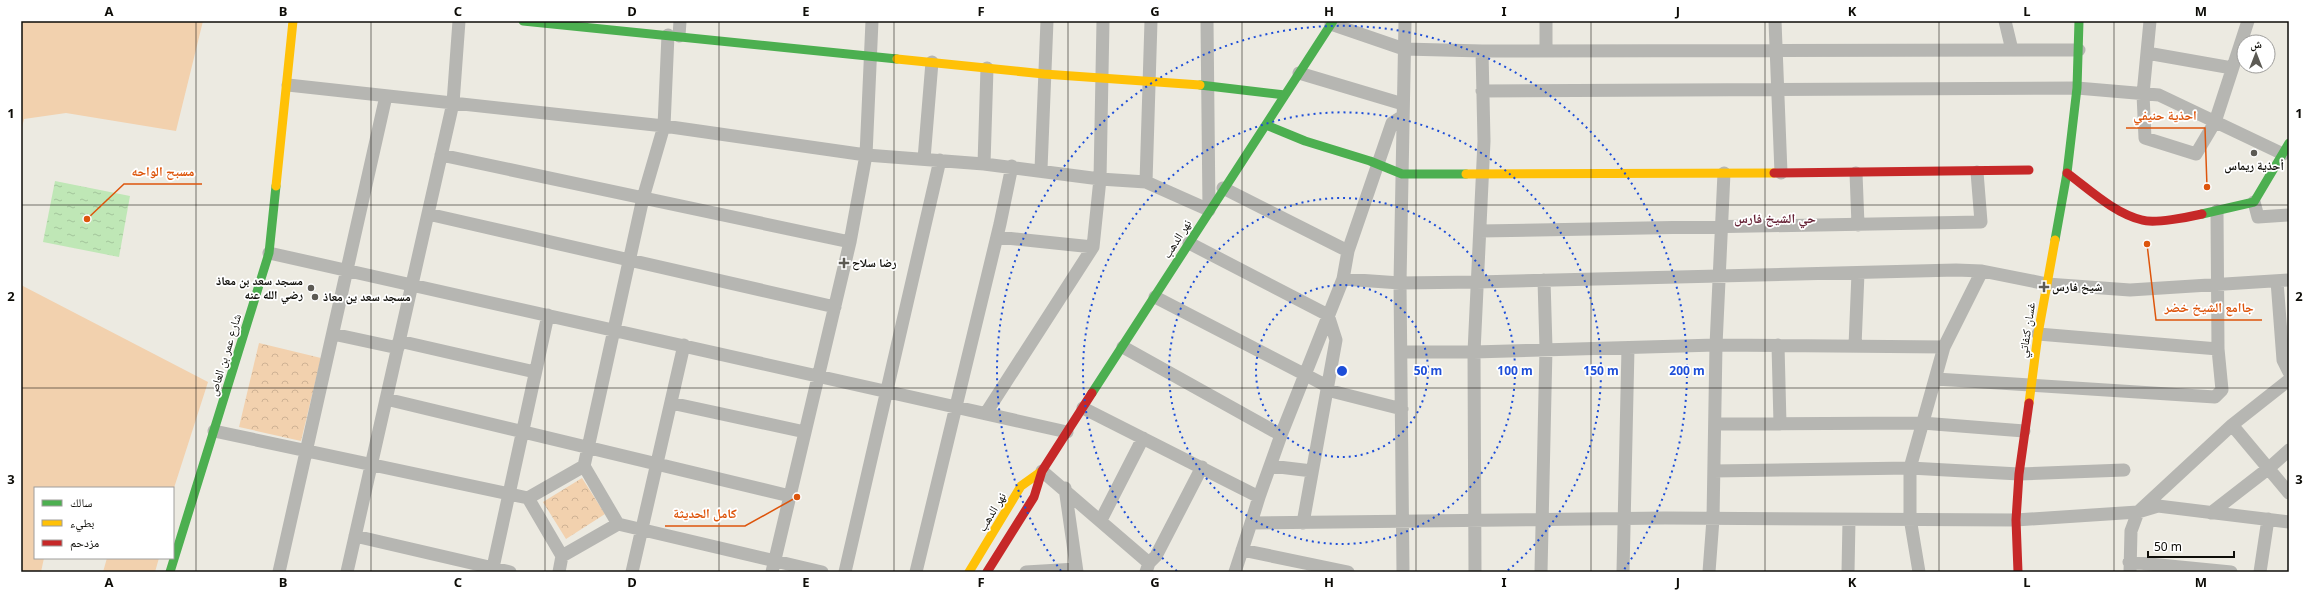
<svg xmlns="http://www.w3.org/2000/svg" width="2310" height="593" viewBox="0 0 2310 593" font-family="'Noto Sans','Noto Naskh Arabic',sans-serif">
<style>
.grass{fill:#f2d1ae}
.park{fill:url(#park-crowns)}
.water{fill:url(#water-ripples)}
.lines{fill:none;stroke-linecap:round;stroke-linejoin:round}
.street{stroke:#b6b6b2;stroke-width:13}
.fast{stroke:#4caf50;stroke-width:9}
.slow{stroke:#ffc107;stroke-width:9}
.jam{stroke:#c62828;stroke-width:9}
.grid{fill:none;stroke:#0e0d08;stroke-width:1;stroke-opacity:0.55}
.ring{fill:none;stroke:#1d4ed8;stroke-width:2;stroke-dasharray:2 4}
.poi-dot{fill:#5c5a54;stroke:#fff;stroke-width:1.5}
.labels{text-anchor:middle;stroke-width:3.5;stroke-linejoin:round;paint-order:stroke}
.poi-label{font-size:12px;font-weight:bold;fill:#0e0d08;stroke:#fff;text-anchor:start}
.street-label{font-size:12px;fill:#0e0d08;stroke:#fff}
.neighbourhood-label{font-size:13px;font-weight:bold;fill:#641f33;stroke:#fff}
.centre{fill:#1d4ed8;stroke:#fff;stroke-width:2}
.ring-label{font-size:12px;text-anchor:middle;font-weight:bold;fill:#1d4ed8;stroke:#fff;stroke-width:3.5;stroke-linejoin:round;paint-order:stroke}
.leader{fill:none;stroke:#dd550c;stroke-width:1.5}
.callout-dot{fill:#dd550c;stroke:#fff;stroke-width:1.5}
.callout-label{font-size:13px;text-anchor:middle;font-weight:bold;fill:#dd550c;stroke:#fff;stroke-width:3.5;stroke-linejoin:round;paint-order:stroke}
.neatline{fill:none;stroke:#0e0d08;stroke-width:1.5}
.grid-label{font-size:13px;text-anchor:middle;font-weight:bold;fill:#0e0d08}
</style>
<defs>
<pattern id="park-crowns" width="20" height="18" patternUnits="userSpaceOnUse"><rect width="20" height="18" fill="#f2d1ae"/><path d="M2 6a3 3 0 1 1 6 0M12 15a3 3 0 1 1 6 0" fill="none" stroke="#ceb294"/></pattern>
<pattern id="water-ripples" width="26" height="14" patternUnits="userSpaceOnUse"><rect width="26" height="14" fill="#bfe7b6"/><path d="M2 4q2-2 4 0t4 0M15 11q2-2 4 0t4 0" fill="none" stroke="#a3c59b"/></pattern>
</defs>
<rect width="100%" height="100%" fill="#eceae1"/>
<path class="grass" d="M 21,21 L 203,21 L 176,131 L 66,113 L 24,119 L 21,131 Z
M 21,285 L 208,382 L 173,491 L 173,488 L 35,488 L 35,558 L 44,558 L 41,572 L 21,572 Z
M 107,558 L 159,558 L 155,572 L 103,572 Z"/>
<path class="park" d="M 259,343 L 321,358 L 301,441 L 239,427 Z
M 582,478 L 605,514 L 566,539 L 543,502 Z"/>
<path class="water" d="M 55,181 L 130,196 L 119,257 L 43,242 Z"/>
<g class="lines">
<path class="street" d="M 1775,21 L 1781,173
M 2005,21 L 2012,50
M 2150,21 L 2143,94 L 2145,138 L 2196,154 L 2215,122 L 2248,21
M 1331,24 L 1404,49 L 1482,51 L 2079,50
M 679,36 L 680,21
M 1546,51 L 1546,21
M 2147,53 L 2232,68
M 1299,73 L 1403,104
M 288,85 L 664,126 L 866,155 L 984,164 L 1100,179 L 1146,182 L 1209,210 L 1207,21
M 1482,91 L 2077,88 L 2159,95 L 2283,154
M 441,155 L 850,242
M 924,159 L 932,62
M 984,164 L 987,68
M 1041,169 L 1047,21
M 1856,173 L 1858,225
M 1146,182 L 1151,21
M 1223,188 L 1348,251
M 2254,202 L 2258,217 L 2289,215
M 428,214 L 835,307
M 1480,231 L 1981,222 L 1977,172
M 997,237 L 1093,247
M 1189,243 L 1328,315 L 1336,340 L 1303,523
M 269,253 L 1067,432
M 1343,279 L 1400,283 L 1477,282 L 1956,270 L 1982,271 L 2047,284 L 2130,290 L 2289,280
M 2277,281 L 2283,360 L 2289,372
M 1155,297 L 1327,386
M 333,334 L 398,348
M 2038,334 L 2218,349
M 399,341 L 535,372
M 1778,345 L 1780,424
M 1855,346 L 1858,273
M 1123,347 L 1281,435
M 1401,352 L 1474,352 L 1716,345 L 1944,347
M 1936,379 L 2215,397 L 2222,390 L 2218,349 L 2217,211
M 1327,390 L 1402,409
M 386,399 L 790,496
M 671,403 L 805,432
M 1083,408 L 1259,497 L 1251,523 L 1665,518 L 2016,520 L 2138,512 L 2158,506 L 2289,522
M 986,413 L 1093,247 L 1100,179 L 1103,21
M 1716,424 L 1922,423 L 2024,431
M 2232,425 L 2289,493
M 214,431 L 528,498 L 584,466 L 618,524
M 584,466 L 643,198 L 664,126 L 668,35
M 1270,466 L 1312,471
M 1042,471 L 1149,563 L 1146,572
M 1714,471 L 1910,468 L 2019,474 L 2124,470
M 1065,488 L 1077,572
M 1259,497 L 1281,435 L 1343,279 L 1348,251 L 1392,123 L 1403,116
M 528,498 L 562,556 L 618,524 L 822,572
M 2211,513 L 2269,468 L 2289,450
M 1101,520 L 1143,438
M 355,536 L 510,572
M 1242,550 L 1348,572
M 2129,562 L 2231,572
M 1149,563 L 1156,556 L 1202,467
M 279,572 L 386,96
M 347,572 L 453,103 L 459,21
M 492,572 L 548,315
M 559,572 L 562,556
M 632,572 L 684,345
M 772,572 L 850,242 L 866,155 L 872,21
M 845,572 L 940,160
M 916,572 L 1000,224 L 1012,166
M 1026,572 L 1076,569
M 1235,572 L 1251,523
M 1403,572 L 1400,283 L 1405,21
M 1475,572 L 1474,352 L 1484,141 L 1482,51
M 1541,572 L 1546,348 L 1544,280
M 1623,572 L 1628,348
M 1709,572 L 1713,519 L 1716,345 L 1724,173
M 1848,572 L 1849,520
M 1919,572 L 1910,518 L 1910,468 L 1944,347 L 1982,271
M 2130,572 L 2131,531 L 2138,512 L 2232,425 L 2289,380
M 2260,572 L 2268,519"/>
<path class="fast" d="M 523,21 L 897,59
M 1200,85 L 1285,95
M 1266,125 L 1305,141 L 1370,161 L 1402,174 L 1466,174
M 2202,214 L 2254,202 L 2289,143
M 2055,240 L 2067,173 L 2077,88 L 2079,21
M 1092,393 L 1333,21
M 170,572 L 269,253 L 276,186"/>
<path class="slow" d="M 897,59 L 1044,74 L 1200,85
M 1466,174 L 1774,173
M 276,186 L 293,21
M 2029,403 L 2038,334 L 2055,240
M 969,572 L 1021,486 L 1042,471"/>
<path class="jam" d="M 1774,173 L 2029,170
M 2067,173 C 2090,190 2114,213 2142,220 C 2154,224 2189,217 2202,214
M 987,572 L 1034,497 L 1042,471 L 1092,393
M 2018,572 L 2016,520 L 2019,474 L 2029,403"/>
</g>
<path class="grid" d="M 196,21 L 196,572M 371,21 L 371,572M 545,21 L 545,572M 719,21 L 719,572M 894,21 L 894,572M 1068,21 L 1068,572M 1242,21 L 1242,572M 1416,21 L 1416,572M 1591,21 L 1591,572M 1765,21 L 1765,572M 1939,21 L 1939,572M 2114,21 L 2114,572M 21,205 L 2289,205M 21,388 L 2289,388"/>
<g class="ring">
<circle cx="1342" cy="371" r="86"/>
<circle cx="1342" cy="371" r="173"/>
<path d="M1177 571A259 259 0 1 1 1507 571"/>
<path d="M1061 571A345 345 0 1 1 1623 571"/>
</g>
<g class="poi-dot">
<circle cx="2254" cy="153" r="4"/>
<path d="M842 257h4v4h4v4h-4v4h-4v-4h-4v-4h4z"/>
<path d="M2042 281h4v4h4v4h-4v4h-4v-4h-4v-4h4z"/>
<circle cx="311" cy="288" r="4"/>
<circle cx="315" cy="297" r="4"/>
</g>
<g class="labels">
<g class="poi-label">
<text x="2254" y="170" text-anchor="middle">أحذية ريماس</text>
<text x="852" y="267">رضا سلاح</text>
<text x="303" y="285" text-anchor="end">مسجد سعد بن معاذ<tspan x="303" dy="14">رضي الله عنه</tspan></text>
<text x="2052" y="291">شيخ فارس</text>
<text x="323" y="301">مسجد سعد ين معاذ</text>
</g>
<g class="street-label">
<text transform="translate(1177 239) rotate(-58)" y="4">نهر الدهب</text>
<text transform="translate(2027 330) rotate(-81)" y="4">غسان كنفاتي</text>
<text transform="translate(225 355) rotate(-73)" y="4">شارع عمر بن العاص</text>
<text transform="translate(992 512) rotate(-59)" y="4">نهر الدهب</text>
</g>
<g class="neighbourhood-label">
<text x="1775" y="223">حي الشيخ فارس</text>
</g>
</g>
<circle cx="1342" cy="371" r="6" class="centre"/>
<g class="ring-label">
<text x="1428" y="375">50 m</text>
<text x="1515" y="375">100 m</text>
<text x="1601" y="375">150 m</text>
<text x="1687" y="375">200 m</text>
</g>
<path class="leader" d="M2207 187L2205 128H2126M87 219L124 184H202M2147 244L2156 320H2262M797 497L745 526H665"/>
<g class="callout-dot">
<circle cx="2207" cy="187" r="4"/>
<circle cx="87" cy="219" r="4"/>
<circle cx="2147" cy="244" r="4"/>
<circle cx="797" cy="497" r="4"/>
</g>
<g class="callout-label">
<text x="2165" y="120">احذية حنيفي</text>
<text x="163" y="176">مسبح الواحه</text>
<text x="2209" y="312">جاامع الشيخ خضر</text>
<text x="705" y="518">كامل الحديثة</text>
</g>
<rect width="2310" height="593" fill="none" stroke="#ffffff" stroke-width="44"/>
<rect x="34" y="487" width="140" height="72" fill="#ffffff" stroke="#9f9e9c"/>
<rect x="42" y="500" width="20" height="6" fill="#4caf50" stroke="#9f9e9c"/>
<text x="70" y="507" font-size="12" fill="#0e0d08">سالك</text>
<rect x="42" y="520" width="20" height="6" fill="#ffc107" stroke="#9f9e9c"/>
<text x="70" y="527" font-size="12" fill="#0e0d08">بطيء</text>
<rect x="42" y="540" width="20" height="6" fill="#c62828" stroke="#9f9e9c"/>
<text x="70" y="547" font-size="12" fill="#0e0d08">مزدحم</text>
<g transform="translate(2256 54)"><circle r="19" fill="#ffffff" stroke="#9f9e9c"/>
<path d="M0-3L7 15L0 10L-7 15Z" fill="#5c5a54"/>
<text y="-6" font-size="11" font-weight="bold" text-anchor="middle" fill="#0e0d08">ش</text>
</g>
<path d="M2148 551v6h86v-6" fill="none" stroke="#0e0d08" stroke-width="2"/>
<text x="2154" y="551" font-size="12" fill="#0e0d08" stroke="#ffffff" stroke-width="3" paint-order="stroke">50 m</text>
<rect x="22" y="22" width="2266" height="549" class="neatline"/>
<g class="grid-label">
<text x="109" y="16">A</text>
<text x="283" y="16">B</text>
<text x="458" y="16">C</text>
<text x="632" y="16">D</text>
<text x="806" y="16">E</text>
<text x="981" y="16">F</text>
<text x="1155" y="16">G</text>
<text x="1329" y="16">H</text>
<text x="1504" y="16">I</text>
<text x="1678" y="16">J</text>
<text x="1852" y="16">K</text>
<text x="2027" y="16">L</text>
<text x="2201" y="16">M</text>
<text x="11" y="118">1</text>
<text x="2299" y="118">1</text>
<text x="11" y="301">2</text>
<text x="2299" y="301">2</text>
<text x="11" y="484">3</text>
<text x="2299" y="484">3</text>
<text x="109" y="587">A</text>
<text x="283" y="587">B</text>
<text x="458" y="587">C</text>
<text x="632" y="587">D</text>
<text x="806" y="587">E</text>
<text x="981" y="587">F</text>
<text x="1155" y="587">G</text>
<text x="1329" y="587">H</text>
<text x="1504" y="587">I</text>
<text x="1678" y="587">J</text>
<text x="1852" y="587">K</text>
<text x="2027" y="587">L</text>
<text x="2201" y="587">M</text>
</g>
</svg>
